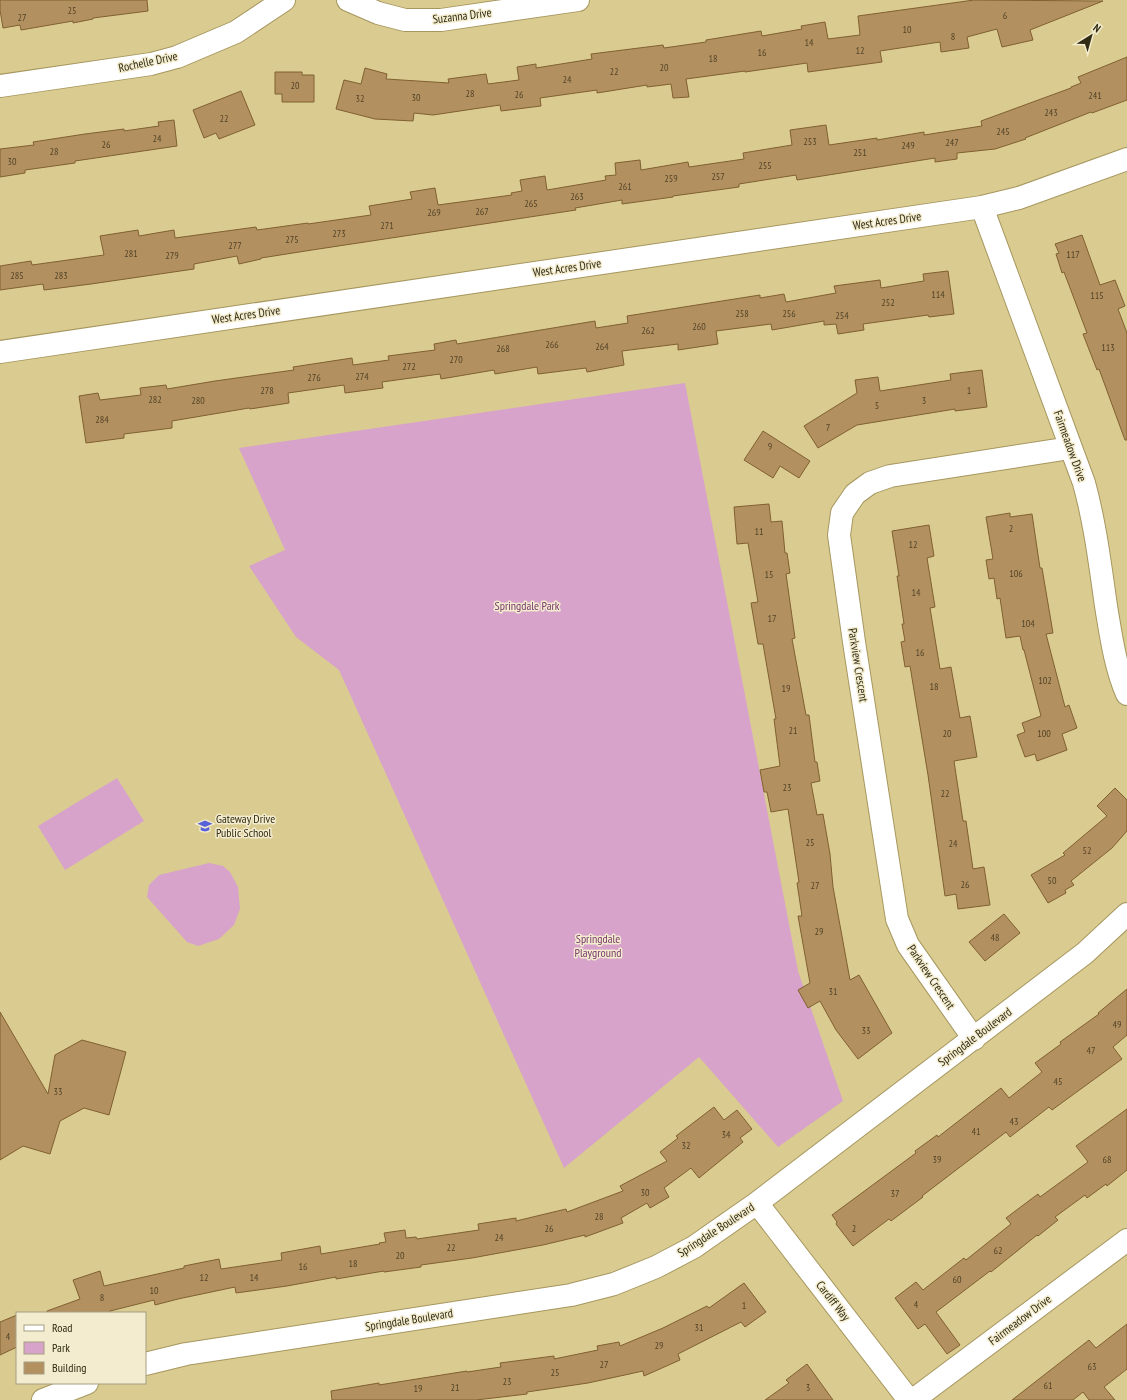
<svg xmlns="http://www.w3.org/2000/svg" width="1127" height="1400" font-family="'PT Sans Narrow',sans-serif">
<rect width="100%" height="100%" fill="#dacb91"/>
<!-- green -->
<path fill="#d7a3ca" d="M 685,383 L 798,971 L 843,1101 L 778,1147 L 699,1057 L 564,1168 L 339,670 L 296,637 L 249,566 L 285,550 L 239,448 Z
M 117,778 L 144,821 L 65,870 L 38,826 Z
M 209,863 L 223,866 L 230,872 L 238,887 L 240,909 L 234,925 L 219,939 L 198,946 L 187,942 L 147,897 L 149,885 L 159,875 Z"/>
<!-- building -->
<path fill="#b39060" stroke="#806030" d="M 0,0 L 147,0 L 148,11 L 93,18 L 93,19 L 73,23 L 73,21 L 21,30 L 20,25 L 3,28 L 0,10 Z
M 974,0 L 1103,1 L 1030,30 L 1033,40 L 1002,47 L 997,29 L 967,37 L 969,48 L 941,52 L 940,42 L 880,51 L 882,62 L 808,72 L 807,63 L 745,72 L 745,71 L 686,79 L 689,97 L 673,98 L 671,84 L 647,87 L 647,85 L 597,93 L 597,90 L 540,98 L 541,106 L 501,111 L 500,105 L 433,115 L 414,113 L 413,121 L 375,119 L 336,109 L 344,80 L 361,84 L 365,68 L 387,74 L 386,79 L 449,83 L 448,79 L 486,74 L 488,84 L 519,80 L 517,67 L 536,64 L 536,68 L 592,59 L 591,54 L 663,45 L 664,48 L 706,42 L 706,40 L 761,31 L 762,36 L 802,29 L 801,26 L 825,22 L 828,39 L 860,35 L 858,16 Z
M 1127,57 L 1127,100 L 1092,113 L 1091,112 L 1025,138 L 1026,139 L 995,149 L 957,153 L 957,159 L 935,162 L 935,158 L 797,180 L 796,175 L 739,184 L 739,187 L 673,196 L 673,197 L 622,204 L 622,200 L 575,208 L 576,210 L 312,250 L 261,258 L 261,259 L 239,264 L 237,256 L 194,264 L 194,269 L 91,284 L 44,290 L 43,284 L 0,290 L 0,266 L 31,261 L 32,265 L 104,255 L 100,236 L 138,230 L 139,236 L 174,230 L 175,238 L 256,227 L 257,230 L 308,223 L 308,224 L 371,215 L 369,206 L 412,199 L 410,192 L 435,188 L 438,205 L 512,195 L 511,193 L 522,191 L 520,180 L 545,176 L 547,190 L 606,180 L 605,176 L 616,175 L 615,163 L 640,160 L 641,170 L 688,162 L 689,167 L 744,159 L 743,153 L 792,145 L 790,130 L 826,125 L 829,145 L 877,138 L 877,140 L 924,132 L 924,135 L 982,126 L 981,121 L 1071,88 L 1071,87 L 1081,83 L 1078,77 Z
M 275,72 L 302,72 L 302,75 L 314,75 L 314,102 L 282,102 L 282,94 L 275,94 Z
M 241,91 L 255,125 L 219,139 L 216,133 L 204,138 L 193,110 Z
M 174,120 L 177,146 L 75,161 L 75,163 L 25,170 L 25,173 L 0,177 L 0,149 L 34,145 L 33,142 L 85,134 L 124,129 L 124,131 L 159,126 L 158,122 Z
M 1082,235 L 1100,285 L 1115,280 L 1125,306 L 1118,309 L 1127,333 L 1127,440 L 1125,440 L 1099,369 L 1097,370 L 1083,334 L 1087,333 L 1064,272 L 1062,273 L 1056,254 L 1059,253 L 1055,244 Z
M 948,271 L 954,314 L 929,317 L 928,315 L 863,324 L 864,330 L 838,334 L 836,324 L 824,325 L 824,321 L 772,330 L 771,324 L 716,331 L 718,344 L 678,350 L 678,344 L 622,351 L 624,365 L 587,372 L 586,368 L 538,374 L 537,367 L 495,374 L 494,370 L 441,379 L 440,374 L 382,382 L 383,388 L 345,393 L 344,385 L 288,393 L 289,403 L 250,409 L 249,408 L 172,421 L 172,428 L 124,434 L 124,438 L 86,443 L 79,396 L 98,393 L 100,400 L 141,395 L 140,388 L 166,385 L 167,389 L 215,381 L 294,370 L 293,367 L 352,358 L 353,365 L 389,360 L 388,356 L 435,350 L 434,344 L 456,340 L 457,344 L 595,321 L 596,328 L 628,323 L 627,316 L 760,295 L 760,298 L 784,294 L 786,302 L 836,293 L 834,286 L 880,280 L 881,288 L 924,281 L 923,274 Z
M 982,370 L 987,407 L 955,411 L 955,409 L 857,425 L 818,448 L 804,426 L 857,393 L 855,380 L 878,377 L 880,391 L 951,380 L 950,374 Z
M 763,431 L 810,461 L 799,478 L 780,466 L 773,478 L 744,460 Z
M 769,504 L 771,522 L 782,521 L 785,553 L 787,553 L 790,573 L 786,574 L 795,638 L 792,639 L 806,715 L 809,715 L 815,762 L 817,762 L 820,781 L 811,783 L 817,815 L 823,814 L 830,854 L 833,887 L 850,980 L 859,975 L 892,1033 L 858,1059 L 836,1030 L 820,1001 L 808,1008 L 798,990 L 810,983 L 798,916 L 802,916 L 797,883 L 799,882 L 788,809 L 771,812 L 767,792 L 764,792 L 760,770 L 780,766 L 774,719 L 776,719 L 763,644 L 758,644 L 751,603 L 758,602 L 748,543 L 737,544 L 734,507 Z
M 1010,513 L 1010,517 L 1032,514 L 1040,568 L 1042,568 L 1053,633 L 1046,634 L 1065,707 L 1069,705 L 1077,728 L 1062,734 L 1067,750 L 1037,761 L 1035,754 L 1025,757 L 1017,735 L 1025,732 L 1022,723 L 1041,716 L 1024,650 L 1023,650 L 1020,636 L 1006,638 L 1000,598 L 997,599 L 994,578 L 989,579 L 986,560 L 993,559 L 986,517 Z
M 929,525 L 934,556 L 927,558 L 935,607 L 930,608 L 940,669 L 951,667 L 960,718 L 970,716 L 977,757 L 954,761 L 963,821 L 966,821 L 973,869 L 984,867 L 990,905 L 958,909 L 956,894 L 945,896 L 928,775 L 910,666 L 905,667 L 901,642 L 905,641 L 902,624 L 904,624 L 897,576 L 899,576 L 892,531 Z
M 1115,788 L 1127,800 L 1127,831 L 1112,848 L 1071,881 L 1074,885 L 1065,890 L 1066,893 L 1048,903 L 1031,875 L 1065,855 L 1063,853 L 1107,816 L 1097,806 Z
M 1004,914 L 1020,933 L 985,961 L 969,942 Z
M 1127,989 L 1127,1035 L 1113,1047 L 1122,1059 L 1052,1110 L 1049,1107 L 1010,1137 L 1006,1132 L 922,1196 L 923,1197 L 891,1221 L 889,1219 L 853,1246 L 836,1224 L 837,1222 L 832,1215 L 916,1153 L 915,1151 L 937,1135 L 938,1137 L 1001,1088 L 1009,1098 L 1042,1072 L 1035,1063 L 1061,1044 L 1060,1042 L 1099,1014 L 1098,1013 Z
M 0,1012 L 48,1094 L 55,1055 L 82,1040 L 126,1052 L 109,1115 L 84,1108 L 60,1121 L 50,1154 L 23,1146 L 0,1160 Z
M 714,1107 L 724,1120 L 737,1110 L 752,1129 L 740,1138 L 743,1142 L 699,1178 L 691,1168 L 664,1188 L 669,1197 L 650,1208 L 647,1203 L 621,1218 L 623,1223 L 585,1237 L 585,1235 L 543,1245 L 472,1258 L 421,1265 L 421,1267 L 384,1272 L 384,1271 L 336,1279 L 336,1277 L 287,1286 L 236,1293 L 235,1287 L 178,1299 L 155,1305 L 154,1300 L 110,1311 L 111,1313 L 47,1313 L 47,1311 L 80,1299 L 73,1280 L 100,1271 L 104,1286 L 184,1268 L 184,1266 L 219,1259 L 221,1269 L 282,1260 L 281,1253 L 320,1246 L 321,1254 L 380,1244 L 379,1243 L 386,1242 L 384,1233 L 405,1230 L 406,1238 L 416,1237 L 417,1239 L 479,1230 L 478,1224 L 516,1218 L 516,1221 L 566,1209 L 567,1212 L 623,1191 L 620,1186 L 667,1161 L 660,1152 L 678,1138 L 676,1136 Z
M 1127,1109 L 1127,1170 L 1107,1186 L 1106,1184 L 1087,1198 L 1085,1195 L 1055,1217 L 1058,1220 L 1038,1236 L 1037,1235 L 991,1272 L 990,1271 L 936,1312 L 960,1345 L 947,1354 L 925,1324 L 918,1329 L 895,1298 L 916,1282 L 923,1290 L 964,1258 L 966,1260 L 1011,1224 L 1006,1218 L 1038,1194 L 1040,1197 L 1088,1162 L 1076,1146 Z
M 744,1283 L 766,1312 L 745,1327 L 741,1322 L 678,1354 L 680,1360 L 644,1376 L 643,1371 L 588,1383 L 527,1392 L 527,1394 L 476,1400 L 332,1400 L 331,1391 L 379,1383 L 379,1385 L 467,1371 L 467,1372 L 501,1367 L 500,1363 L 554,1356 L 554,1359 L 598,1350 L 597,1346 L 619,1342 L 620,1346 L 663,1328 L 707,1306 L 709,1308 Z
M 17,1315 L 17,1347 L 0,1355 L 0,1322 Z
M 1127,1324 L 1127,1369 L 1104,1387 L 1115,1400 L 1089,1400 L 1083,1392 L 1073,1400 L 1012,1400 L 1089,1340 L 1096,1348 Z
M 807,1364 L 833,1400 L 765,1400 L 789,1383 L 786,1380 Z"/>
<g fill="none" stroke-linecap="round" stroke-linejoin="round">
<!-- minor casing -->
<g stroke="#a6975f" stroke-width="24">
<path id="minor" d="M 348,0 L 378,13 L 405,20 L 441,20 L 578,0
M 0,86 L 151,64 L 177,57 L 236,32 L 284,0
M 982,207 L 1084,483 C 1095,523 1100,564 1106,606 C 1111,636 1115,666 1127,694
M 0,352 L 982,207 L 1019,198 L 1127,159
M 974,1039 L 908,945 L 897,919 L 854,642 L 839,535 L 842,513 L 855,494 L 870,483 L 890,476 L 1070,448
M 757,1203 L 909,1400
M 145,1364 L 186,1354 L 571,1295 L 614,1284 L 656,1267 L 694,1247 L 757,1203 L 1085,953 L 1127,914
M 43,1400 L 87,1383
M 913,1400 L 1127,1240"/>
</g>
<!-- minor -->
<use href="#minor" stroke="#fff" stroke-width="22"/>
</g>
<!-- icons -->
<defs>
<g id="school-bare" transform="scale(1.08)"><path d="M0-5L7-2L0 1L-7-2ZM-4 1L0 2.5L4 1V4Q0 6-4 4Z" fill="#5761d8" stroke="#f3eccf" stroke-width="2.5" paint-order="stroke"/></g>
</defs>
<g fill-rule="evenodd">
<use href="#school-bare" x="205" y="826"/>
</g>
<g text-anchor="middle" stroke-width="3" stroke-linejoin="round" paint-order="stroke">
<!-- number labels -->
<g font-size="10" fill="#524427">
<text x="72" y="14">25</text>
<text x="1005" y="19">6</text>
<text x="22" y="21">27</text>
<text x="907" y="33">10</text>
<text x="953" y="40">8</text>
<text x="809" y="46">14</text>
<text x="860" y="54">12</text>
<text x="762" y="56">16</text>
<text x="713" y="62">18</text>
<text x="664" y="71">20</text>
<text x="614" y="75">22</text>
<text x="567" y="83">24</text>
<text x="295" y="89">20</text>
<text x="470" y="97">28</text>
<text x="519" y="98">26</text>
<text x="1095" y="99">241</text>
<text x="416" y="101">30</text>
<text x="360" y="102">32</text>
<text x="1051" y="116">243</text>
<text x="224" y="122">22</text>
<text x="1003" y="135">245</text>
<text x="157" y="142">24</text>
<text x="810" y="145">253</text>
<text x="952" y="146">247</text>
<text x="106" y="148">26</text>
<text x="908" y="149">249</text>
<text x="54" y="155">28</text>
<text x="860" y="156">251</text>
<text x="12" y="165">30</text>
<text x="765" y="169">255</text>
<text x="718" y="180">257</text>
<text x="671" y="182">259</text>
<text x="625" y="190">261</text>
<text x="577" y="200">263</text>
<text x="531" y="207">265</text>
<text x="482" y="215">267</text>
<text x="434" y="216">269</text>
<text x="387" y="229">271</text>
<text x="339" y="237">273</text>
<text x="292" y="243">275</text>
<text x="235" y="249">277</text>
<text x="131" y="257">281</text>
<text x="1073" y="258">117</text>
<text x="172" y="259">279</text>
<text x="17" y="279">285</text>
<text x="61" y="279">283</text>
<text x="938" y="298">114</text>
<text x="1097" y="299">115</text>
<text x="888" y="306">252</text>
<text x="742" y="317">258</text>
<text x="789" y="317">256</text>
<text x="842" y="319">254</text>
<text x="699" y="330">260</text>
<text x="648" y="334">262</text>
<text x="552" y="348">266</text>
<text x="602" y="350">264</text>
<text x="1108" y="351">113</text>
<text x="503" y="352">268</text>
<text x="456" y="363">270</text>
<text x="409" y="370">272</text>
<text x="362" y="380">274</text>
<text x="314" y="381">276</text>
<text x="267" y="394">278</text>
<text x="969" y="394">1</text>
<text x="155" y="403">282</text>
<text x="198" y="404">280</text>
<text x="924" y="404">3</text>
<text x="877" y="409">5</text>
<text x="102" y="423">284</text>
<text x="828" y="431">7</text>
<text x="770" y="450">9</text>
<text x="1011" y="532">2</text>
<text x="759" y="535">11</text>
<text x="913" y="548">12</text>
<text x="1016" y="577">106</text>
<text x="769" y="578">15</text>
<text x="916" y="596">14</text>
<text x="772" y="622">17</text>
<text x="1028" y="627">104</text>
<text x="920" y="656">16</text>
<text x="1045" y="684">102</text>
<text x="934" y="690">18</text>
<text x="786" y="692">19</text>
<text x="793" y="734">21</text>
<text x="947" y="737">20</text>
<text x="1044" y="737">100</text>
<text x="787" y="791">23</text>
<text x="945" y="797">22</text>
<text x="810" y="846">25</text>
<text x="953" y="847">24</text>
<text x="1087" y="854">52</text>
<text x="1052" y="884">50</text>
<text x="965" y="888">26</text>
<text x="815" y="889">27</text>
<text x="819" y="935">29</text>
<text x="995" y="941">48</text>
<text x="833" y="995">31</text>
<text x="1117" y="1028">49</text>
<text x="866" y="1034">33</text>
<text x="1091" y="1054">47</text>
<text x="1058" y="1085">45</text>
<text x="58" y="1095">33</text>
<text x="1014" y="1125">43</text>
<text x="976" y="1135">41</text>
<text x="726" y="1138">34</text>
<text x="686" y="1149">32</text>
<text x="937" y="1163">39</text>
<text x="1107" y="1163">68</text>
<text x="645" y="1196">30</text>
<text x="895" y="1197">37</text>
<text x="599" y="1220">28</text>
<text x="549" y="1232">26</text>
<text x="854" y="1232">2</text>
<text x="499" y="1241">24</text>
<text x="451" y="1251">22</text>
<text x="998" y="1254">62</text>
<text x="400" y="1259">20</text>
<text x="353" y="1267">18</text>
<text x="303" y="1270">16</text>
<text x="204" y="1281">12</text>
<text x="254" y="1281">14</text>
<text x="957" y="1283">60</text>
<text x="154" y="1294">10</text>
<text x="102" y="1301">8</text>
<text x="916" y="1308">4</text>
<text x="744" y="1309">1</text>
<text x="699" y="1331">31</text>
<text x="8" y="1340">4</text>
<text x="659" y="1349">29</text>
<text x="604" y="1368">27</text>
<text x="1092" y="1370">63</text>
<text x="555" y="1376">25</text>
<text x="507" y="1385">23</text>
<text x="1048" y="1389">61</text>
<text x="455" y="1391">21</text>
<text x="808" y="1391">3</text>
<text x="418" y="1392">19</text>
</g>
<!-- street labels -->
<g font-size="12" fill="#312b14" stroke="#f3eccf">
<text transform="translate(462 16) rotate(-7)" y="4">Suzanna Drive</text>
<text transform="translate(148 62) rotate(-12)" y="4">Rochelle Drive</text>
<text transform="translate(887 221) rotate(-8)" y="4">West Acres Drive</text>
<text transform="translate(567 268) rotate(-8)" y="4">West Acres Drive</text>
<text transform="translate(246 315) rotate(-8)" y="4">West Acres Drive</text>
<text transform="translate(1070 446) rotate(70)" y="4">Fairmeadow Drive</text>
<text transform="translate(858 665) rotate(81)" y="4">Parkview Crescent</text>
<text transform="translate(931 977) rotate(56)" y="4">Parkview Crescent</text>
<text transform="translate(975 1037) rotate(-37)" y="4">Springdale Boulevard</text>
<text transform="translate(716 1230) rotate(-33)" y="4">Springdale Boulevard</text>
<text transform="translate(833 1301) rotate(52)" y="4">Cardiff Way</text>
<text transform="translate(409 1320) rotate(-9)" y="4">Springdale Boulevard</text>
<text transform="translate(1020 1320) rotate(-37)" y="4">Fairmeadow Drive</text>
</g>
<!-- park labels -->
<g font-size="12" fill="#78376b" stroke="#f3eccf">
<text x="527" y="610">Springdale Park</text>
<text x="598" y="943">Springdale<tspan x="598" dy="14">Playground</tspan></text>
</g>
<!-- poi labels -->
<g font-size="12" fill="#312b14" stroke="#f3eccf" text-anchor="start">
<text x="216" y="823">Gateway Drive<tspan x="216" dy="14">Public School</tspan></text>
</g>
</g>
<!-- legend -->
<rect x="16" y="1312" width="130" height="72" fill="#f3eccf" stroke="#a59f84"/>
<rect x="24" y="1325" width="20" height="6" fill="#ffffff" stroke="#a59f84"/>
<text x="52" y="1332" font-size="12" fill="#312b14">Road</text>
<rect x="24" y="1342" width="20" height="12" fill="#d7a3ca" stroke="#a59f84"/>
<text x="52" y="1352" font-size="12" fill="#312b14">Park</text>
<rect x="24" y="1362" width="20" height="12" fill="#b39060" stroke="#a59f84"/>
<text x="52" y="1372" font-size="12" fill="#312b14">Building</text>
<!-- north arrow -->
<g transform="translate(1091 36) rotate(37)" stroke="#f3eccf" stroke-width="3" paint-order="stroke">
<path d="M0-3L7 15L0 10L-7 15Z" fill="#312b14"/>
<text y="-6" font-size="11" font-weight="bold" text-anchor="middle" fill="#312b14">N</text>
</g>
</svg>
